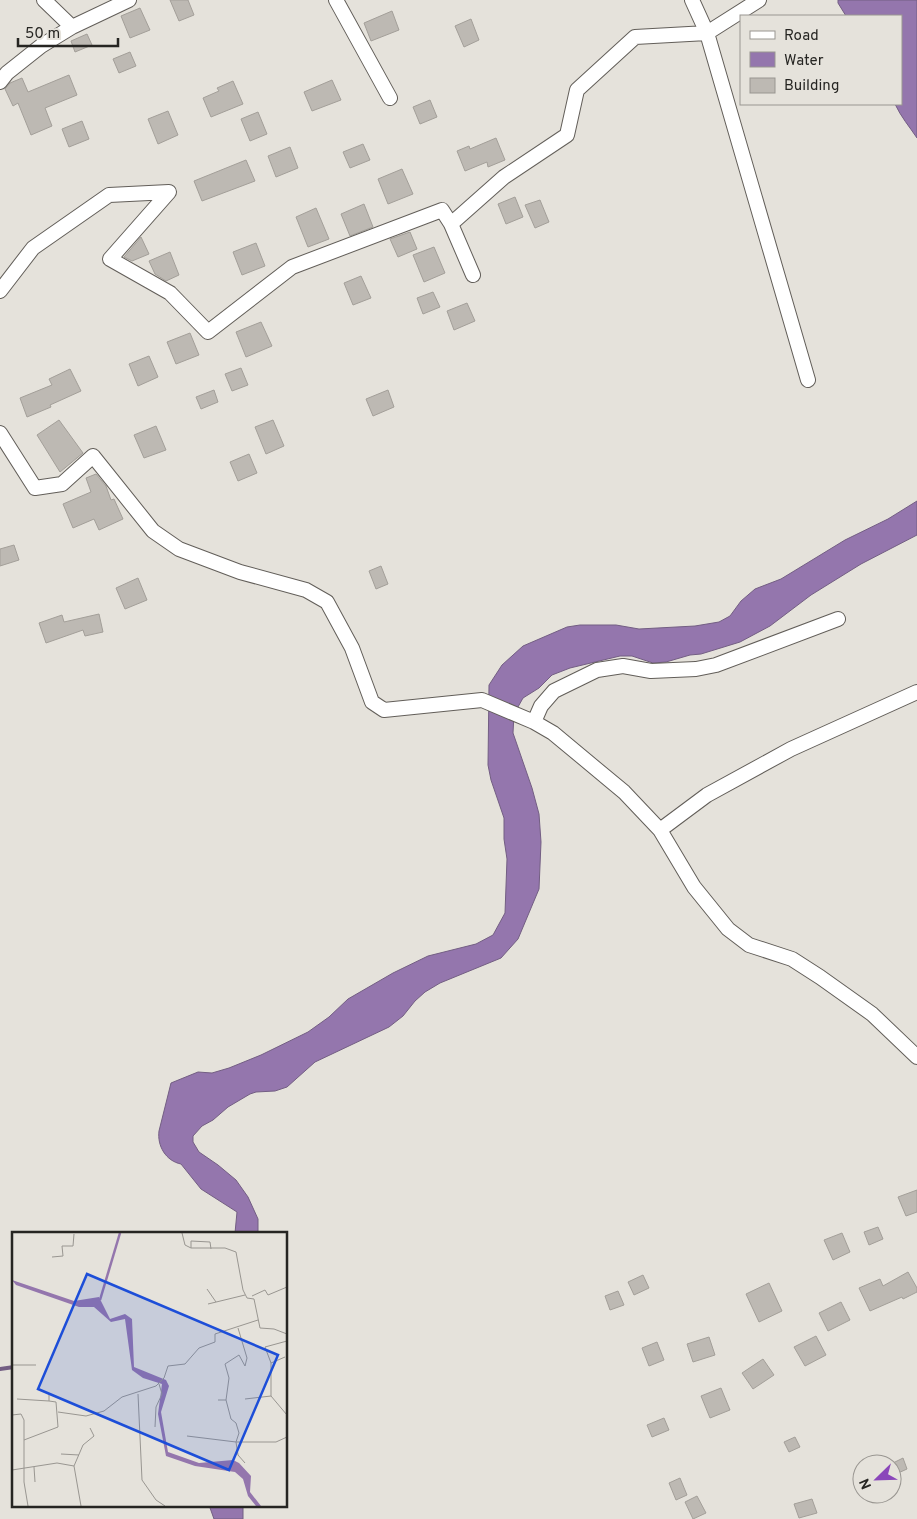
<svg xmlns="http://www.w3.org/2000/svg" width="917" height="1519" font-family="Overpass,sans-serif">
<rect width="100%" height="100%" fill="#e5e2db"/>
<!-- water -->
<path fill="#9476ad" stroke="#735e83" d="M 838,0 L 917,0 L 917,138 C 909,126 901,117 895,104 L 901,104 L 901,16 L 846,16 L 838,3 Z
M 917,501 L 917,535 L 861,564 L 811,595 L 770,626 L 740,642 L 701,654 L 690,655 L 666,662 L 653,663 L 632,656 L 620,656 L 570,668 L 552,675 L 539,688 L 523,698 L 514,714 L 513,733 L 532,788 L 539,814 L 541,842 L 539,889 L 518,939 L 501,958 L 440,983 L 425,992 L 415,1001 L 403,1016 L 389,1027 L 315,1062 L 287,1087 L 275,1091 L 256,1092 L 250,1094 L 228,1107 L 213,1120 L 202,1126 L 193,1136 L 193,1142 L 199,1152 L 218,1165 L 236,1180 L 248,1197 L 258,1219 L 258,1233 L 235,1233 L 237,1212 L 201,1189 L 181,1164 C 166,1161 157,1146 159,1131 L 171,1083 L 198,1072 L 212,1073 L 229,1068 L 261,1055 L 308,1032 L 329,1017 L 348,999 L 393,973 L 428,956 L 476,944 L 493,935 L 505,913 L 507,859 L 504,839 L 504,818 L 491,780 L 488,765 L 489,685 L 502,665 L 523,646 L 567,627 L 580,625 L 616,625 L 639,629 L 695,626 L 719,622 L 730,616 L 741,601 L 755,589 L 781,579 L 845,540 L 888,519 Z
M 209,1505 L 243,1505 L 243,1519 L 214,1519 Z"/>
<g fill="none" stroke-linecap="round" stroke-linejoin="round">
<!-- stream -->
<path stroke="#735e83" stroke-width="4" d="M 0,1369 L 14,1367"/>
</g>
<!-- building -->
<path fill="#bdb9b3" stroke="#a39f99" d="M 170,0 L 188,0 L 194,15 L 179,21 Z
M 140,8 L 150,30 L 130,38 L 121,16 Z
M 392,11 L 399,30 L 371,41 L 364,23 Z
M 471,19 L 479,40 L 464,47 L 455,26 Z
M 87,34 L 92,45 L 75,52 L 71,41 Z
M 130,52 L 136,66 L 119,73 L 113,59 Z
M 69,75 L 77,95 L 45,108 L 52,126 L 31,135 L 18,103 L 13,106 L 5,89 L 10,83 L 22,78 L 28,92 Z
M 332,80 L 341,100 L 312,111 L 304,92 Z
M 233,81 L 243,104 L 211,117 L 203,98 L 219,91 L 217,88 Z
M 430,100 L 437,117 L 420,124 L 413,107 Z
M 168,111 L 178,135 L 158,144 L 148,119 Z
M 258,112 L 267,134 L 250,141 L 241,119 Z
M 82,121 L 89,139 L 69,147 L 62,129 Z
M 496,138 L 505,160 L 488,167 L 487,162 L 465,171 L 457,151 L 469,146 L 470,149 Z
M 363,144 L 370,160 L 350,168 L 343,152 Z
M 290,147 L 298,168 L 276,177 L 268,156 Z
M 246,160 L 255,181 L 202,201 L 194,181 Z
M 402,169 L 413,194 L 388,204 L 378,179 Z
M 515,197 L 523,217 L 506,224 L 498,204 Z
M 540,200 L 549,222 L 535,228 L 525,205 Z
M 364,204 L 373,227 L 350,236 L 341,214 Z
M 316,208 L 329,239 L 308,247 L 296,217 Z
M 410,232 L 417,249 L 398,257 L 390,239 Z
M 141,237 L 149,254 L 132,261 L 124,257 Z
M 256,243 L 265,266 L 242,275 L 233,252 Z
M 434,247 L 445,273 L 424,282 L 413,255 Z
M 170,252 L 179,275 L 166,281 L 155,274 L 149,261 Z
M 361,276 L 371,298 L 353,305 L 344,283 Z
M 433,292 L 440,307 L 423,314 L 417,298 Z
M 467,303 L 475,321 L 454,330 L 447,311 Z
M 261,322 L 272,346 L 246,357 L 236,332 Z
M 190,333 L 199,355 L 176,364 L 167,342 Z
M 149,356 L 158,377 L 138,386 L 129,364 Z
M 241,368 L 248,385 L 232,391 L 225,374 Z
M 70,369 L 81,391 L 50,405 L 51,407 L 27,417 L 20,398 L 52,385 L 49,379 Z
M 214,390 L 218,402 L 201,409 L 196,397 Z
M 388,390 L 394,407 L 373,416 L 366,399 Z
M 59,420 L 83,453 L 60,472 L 37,435 Z
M 273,420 L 284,446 L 266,454 L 255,427 Z
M 156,426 L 166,450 L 144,458 L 134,435 Z
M 249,454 L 257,473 L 238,481 L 230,462 Z
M 96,474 L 106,486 L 111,500 L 114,499 L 123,519 L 99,530 L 94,519 L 73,528 L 63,504 L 91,492 L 86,478 Z
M 14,545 L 19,560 L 0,566 L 0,549 Z
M 381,566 L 388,584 L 376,589 L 369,571 Z
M 138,578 L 147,600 L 125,609 L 116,588 Z
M 99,614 L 103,632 L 85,636 L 83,630 L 46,643 L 39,623 L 62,615 L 64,622 Z
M 917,1190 L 917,1212 L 906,1216 L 898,1197 Z
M 878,1227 L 883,1239 L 869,1245 L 864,1232 Z
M 842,1233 L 850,1252 L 833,1260 L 824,1240 Z
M 908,1272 L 917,1288 L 917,1292 L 903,1299 L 902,1297 L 870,1311 L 859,1288 L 880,1279 L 883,1286 Z
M 643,1275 L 649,1288 L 634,1295 L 628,1282 Z
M 769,1283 L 782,1311 L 759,1322 L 746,1294 Z
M 618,1291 L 624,1305 L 610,1310 L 605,1296 Z
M 841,1302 L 850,1320 L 828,1331 L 819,1313 Z
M 816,1336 L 826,1355 L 805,1366 L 794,1347 Z
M 709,1337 L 715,1355 L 693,1362 L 687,1344 Z
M 657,1342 L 664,1360 L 649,1366 L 642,1348 Z
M 763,1359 L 774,1375 L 753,1389 L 742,1373 Z
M 721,1388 L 730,1410 L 710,1418 L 701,1396 Z
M 664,1418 L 669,1430 L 652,1437 L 647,1425 Z
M 795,1437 L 800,1447 L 789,1452 L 784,1442 Z
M 903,1458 L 907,1469 L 896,1474 L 891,1464 Z
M 680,1478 L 687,1495 L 676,1500 L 669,1483 Z
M 697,1496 L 706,1513 L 693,1519 L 685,1502 Z
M 812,1499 L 817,1513 L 799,1518 L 794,1504 Z"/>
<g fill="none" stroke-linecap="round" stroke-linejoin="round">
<!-- minor casing -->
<g stroke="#625e59" stroke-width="16">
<path id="minor" d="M 44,0 L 72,27
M 336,0 L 390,98
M 692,0 L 707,33 L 808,380
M 0,82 L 7,73 L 41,46 L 72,27 L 129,0
M 473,275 L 451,224 L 504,177 L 567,135 L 577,90 L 635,37 L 707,33 L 759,0
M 0,291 L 33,248 L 109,195 L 169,192 L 110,259 L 170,293 L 208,332 L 292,267 L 442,210 L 451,224
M 0,433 L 35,488 L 62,484 L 93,456 L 153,531 L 179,549 L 240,572 L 306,590 L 327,602 L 352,648 L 372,702 L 384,710 L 482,700 L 534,722 L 553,733 L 624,792 L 660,830 L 694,887 L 728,929 L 749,945 L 792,959 L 820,977 L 872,1014 L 917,1057
M 534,722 L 541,706 L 554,691 L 597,670 L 623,666 L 651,671 L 696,669 L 716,665 L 838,619
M 660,830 L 707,795 L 791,749 L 917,692"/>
</g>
<!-- minor -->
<use href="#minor" stroke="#fff" stroke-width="14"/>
</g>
<!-- overview -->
<g transform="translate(12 1232)">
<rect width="275" height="275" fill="#e5e2db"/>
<path d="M 0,48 L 62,69 L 87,65 L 98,87 L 113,82 L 120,87 L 122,135 L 154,148 L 157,154 L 149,180 L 156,220 L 187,231 L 221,228 L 227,231 L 239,244 L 238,260 L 249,274 L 244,274 L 236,264 L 231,247 L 223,240 L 183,234 L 154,224 L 146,182 L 150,152 L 131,146 L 120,138 L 113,87 L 99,90 L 82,75 L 67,75 L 4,53 Z" fill="#9476ad"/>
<path fill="none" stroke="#9476ad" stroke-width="2.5" d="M 88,68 L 108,1"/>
<path fill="none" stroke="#999691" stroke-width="1" d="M 170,1 L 173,13 L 179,16 L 213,16 L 224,20 L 231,58 L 235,66 L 242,67 L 248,96 L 262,97 L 275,102M 179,16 L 179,9 L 198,10 L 199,17M 40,25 L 51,24 L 50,14 L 61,14 L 62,2M 195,57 L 204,70M 240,64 L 253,58 L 256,63 L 275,55M 196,72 L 233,63M 275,109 L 253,115 L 259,131 L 259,164 L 275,183M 259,131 L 273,125M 0,133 L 24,133M 126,162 L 130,248 L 144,268 L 153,274M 5,167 L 37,169M 233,167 L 259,164M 206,168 L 214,168 L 219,187 L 224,191 L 227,201 L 224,210 L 226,223 L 233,231M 214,168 L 217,146 L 213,132 L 227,123 L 233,134 L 235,126 L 226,96M 46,180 L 74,184 L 92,179 L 110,165 L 144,154 L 152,146 L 156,134 L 173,132 L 187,116 L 203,110 L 203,102 L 246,88M 0,183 L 9,182 L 12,188 L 12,250 L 16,274M 143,195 L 144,175 L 150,162 L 147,152M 175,204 L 224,210 L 264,210 L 275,205M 12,208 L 46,195 L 44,170 L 37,169 L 37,163M 49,222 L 67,223M 62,234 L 69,274M 22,235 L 23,250M 0,238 L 45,231 L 62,234 L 71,213 L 82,204 L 78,196"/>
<path fill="#1d4ed8" fill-opacity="0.15" stroke="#1d4ed8" stroke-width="2.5" d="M 75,42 L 266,123 L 217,238 L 26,157 Z"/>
<rect width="275" height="275" fill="none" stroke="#262522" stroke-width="2.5"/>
</g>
<!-- legend -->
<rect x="740" y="15" width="162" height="90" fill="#e5e2db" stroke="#999691"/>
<rect x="750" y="31" width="25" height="8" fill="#ffffff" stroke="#999691"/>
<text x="784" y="40" font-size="15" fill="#262522">Road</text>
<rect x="750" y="52" width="25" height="15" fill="#9476ad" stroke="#999691"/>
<text x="784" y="65" font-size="15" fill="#262522">Water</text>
<rect x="750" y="78" width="25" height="15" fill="#bdb9b3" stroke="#999691"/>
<text x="784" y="90" font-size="15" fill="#262522">Building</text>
<!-- north arrow -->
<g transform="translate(877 1479) rotate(247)"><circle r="24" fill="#e5e2db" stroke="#999691"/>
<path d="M0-4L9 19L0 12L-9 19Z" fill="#8a46ba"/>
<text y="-8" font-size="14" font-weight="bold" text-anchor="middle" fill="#262522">N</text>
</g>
<!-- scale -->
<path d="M18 38v8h100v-8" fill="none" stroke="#262522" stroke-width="2.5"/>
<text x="25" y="38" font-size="15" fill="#262522" stroke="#e5e2db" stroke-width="4" paint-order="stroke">50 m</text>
</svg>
